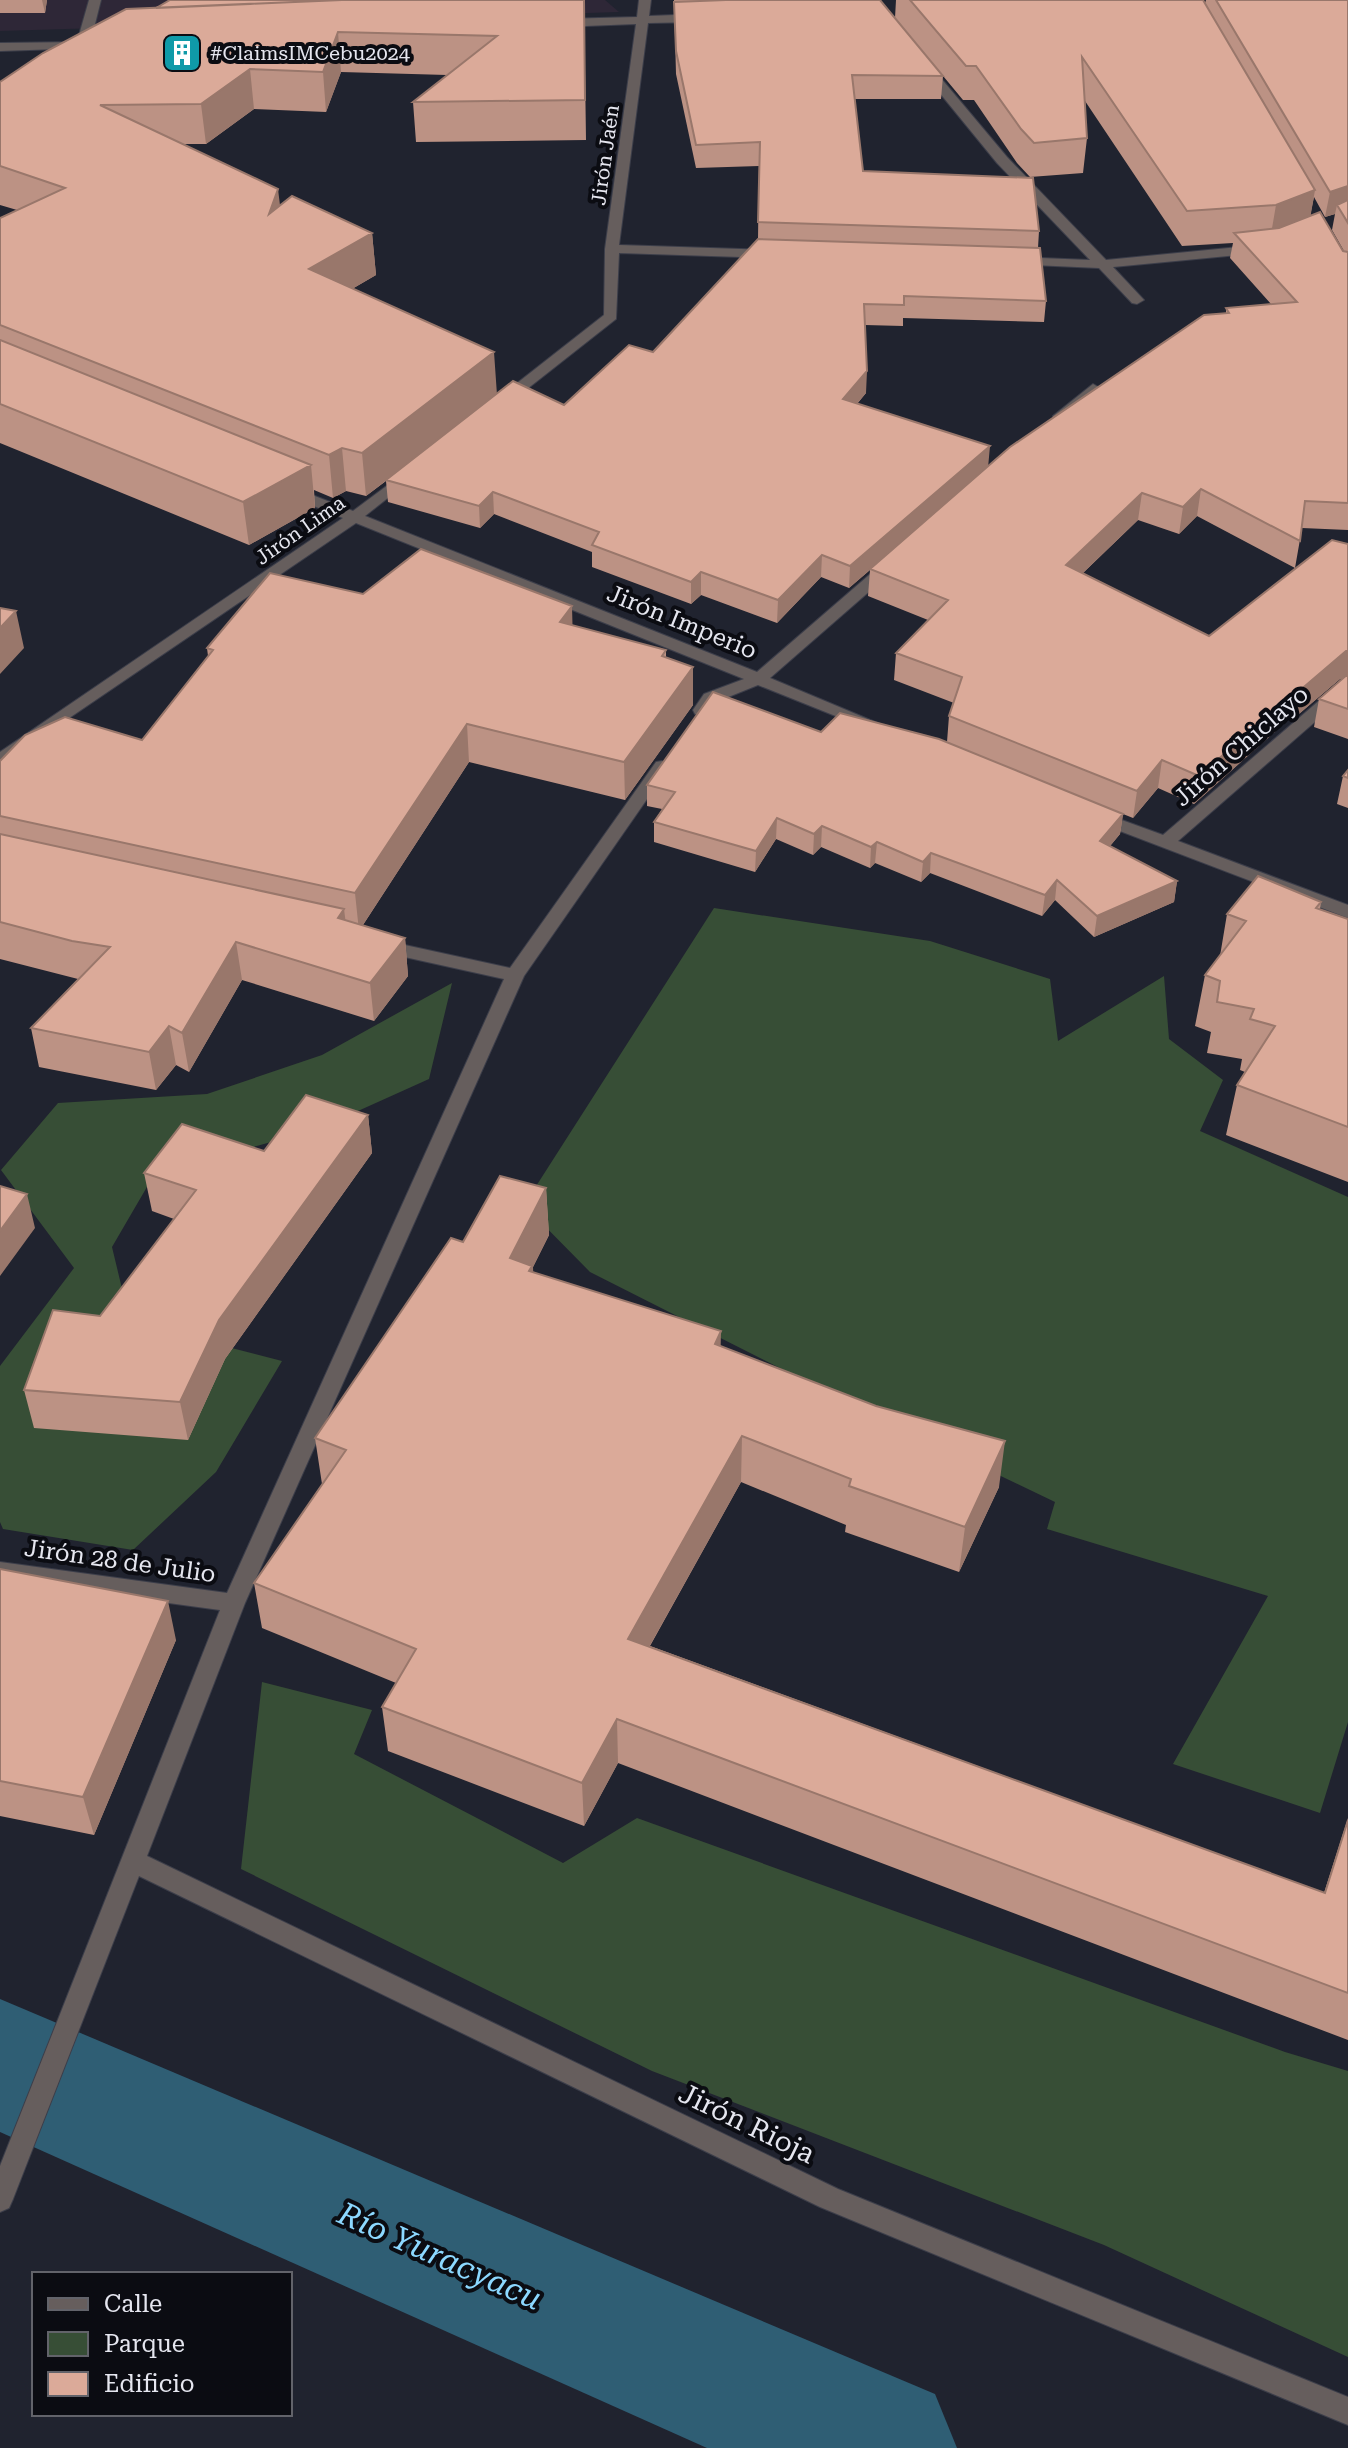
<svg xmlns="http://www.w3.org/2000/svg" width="1348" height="2448" font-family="'Roboto Serif',serif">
<rect width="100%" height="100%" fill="#20232f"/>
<!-- commercial -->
<path fill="#2e2737" d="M 0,0 L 605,0 L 619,12 L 0,31 Z"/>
<!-- green -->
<path fill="#374e36" d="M 714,908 L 930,941 L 1050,979 L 1058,1041 L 1164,976 L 1169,1039 L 1223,1080 L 1200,1131 L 1348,1197 L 1348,1722 L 1320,1813 L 1173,1764 L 1268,1596 L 1047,1529 L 1055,1502 L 869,1413 L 590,1272 L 524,1205 Z
M 452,983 L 429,1079 L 318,1129 L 239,1151 L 158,1168 L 112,1247 L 130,1322 L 282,1361 L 216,1472 L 133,1550 L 3,1529 L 0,1522 L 0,1366 L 74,1268 L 1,1170 L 58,1103 L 207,1094 L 322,1055 Z
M 262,1682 L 372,1710 L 354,1754 L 563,1863 L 637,1818 L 1285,2052 L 1348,2071 L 1348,2357 L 1104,2245 L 652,2071 L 241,1869 Z"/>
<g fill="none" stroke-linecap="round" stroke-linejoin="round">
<!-- river -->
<path fill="#2f5e74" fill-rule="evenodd" d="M 0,1999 L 935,2394 L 957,2448 L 707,2448 L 0,2132 Z"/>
<!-- minor casing -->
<g stroke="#3c3e4a" stroke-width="2">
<path id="minor" d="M 89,0 L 101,0 L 89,48 L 0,51 L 0,43 L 77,42 Z
M 639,0 L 651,0 L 649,16 L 700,14 L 706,18 L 700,22 L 648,23 L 619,245 L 772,250 L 779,254 L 772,258 L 619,253 L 616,319 L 508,404 L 498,404 L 498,398 L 604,315 L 605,249 L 636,24 L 560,27 L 554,23 L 560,19 L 637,17 Z
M 921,64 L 929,64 L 1007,157 L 1106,260 L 1259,245 L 1266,249 L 1259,253 L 1113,267 L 1144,300 L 1137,304 L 1132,303 L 1099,268 L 1011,264 L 1011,258 L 1016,257 L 1090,260 L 997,163 L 921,70 Z
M 1093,384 L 1100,388 L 1098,391 L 1063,422 L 1053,422 L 1053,416 Z
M 408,470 L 416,475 L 413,478 L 365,516 L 757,672 L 883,563 L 895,563 L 895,569 L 770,678 L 887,727 L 879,732 L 873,731 L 758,685 L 716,702 L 707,714 L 695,714 L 693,710 L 704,694 L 744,679 L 356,523 L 0,765 L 0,752 L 343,518 L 287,495 L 287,489 L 297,489 L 353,511 Z
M 1348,679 L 1348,693 L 1178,841 L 1348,905 L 1348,918 L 1091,820 L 1088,816 L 1097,811 L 1163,835 L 1342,681 Z
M 662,761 L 670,766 L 524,976 L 245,1603 L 147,1856 L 838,2189 L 1348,2397 L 1348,2425 L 820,2207 L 139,1876 L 13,2199 L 9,2208 L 0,2212 L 0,2166 L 220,1610 L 0,1580 L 0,1562 L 227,1593 L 504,979 L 382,952 L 373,946 L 382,940 L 510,968 L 656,762 Z"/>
</g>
<!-- minor -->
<use href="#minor" fill="#665e5d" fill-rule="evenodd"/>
</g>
<!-- wall -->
<path fill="#bc9284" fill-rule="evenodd" d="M 0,0 L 47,0 L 45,13 L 0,13 Z
M 584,0 L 586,140 L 416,142 L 413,102 L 447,75 L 341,72 L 326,112 L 254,109 L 206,144 L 184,144 L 280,205 L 372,233 L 376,275 L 352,289 L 497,394 L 564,405 L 653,352 L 758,239 L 759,166 L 696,168 L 676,74 L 674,0 L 880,0 L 943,76 L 941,99 L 855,99 L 863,171 L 1039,231 L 1038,248 L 1046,301 L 1044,322 L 903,318 L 903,326 L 865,325 L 866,393 L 857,404 L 988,466 L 1226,313 L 1226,308 L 1271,304 L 1230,258 L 1233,243 L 1182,246 L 1085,101 L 1087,138 L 1083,173 L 1030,177 L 1017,163 L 974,100 L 963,100 L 895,18 L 896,0 L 1203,0 L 1205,3 L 1206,0 L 1348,0 L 1348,530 L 1302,528 L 1295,568 L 1197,516 L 1179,534 L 1138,520 L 1083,573 L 1209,636 L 1348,544 L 1348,739 L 1314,727 L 1319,699 L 1344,678 L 1340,679 L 1293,719 L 1290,718 L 1194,804 L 1158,788 L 1133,818 L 1123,814 L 1120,834 L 1110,846 L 1177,881 L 1174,902 L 1094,937 L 1055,900 L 1042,916 L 930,873 L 921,882 L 875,863 L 870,868 L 821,847 L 813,855 L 776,839 L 755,872 L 654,842 L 654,822 L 662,809 L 647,806 L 647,785 L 821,732 L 947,742 L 949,716 L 954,703 L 894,680 L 896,653 L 928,620 L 868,596 L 870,570 L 849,588 L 821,577 L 777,623 L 701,595 L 691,604 L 592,567 L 592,552 L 494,514 L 480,528 L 388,502 L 386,481 L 366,496 L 346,491 L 333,498 L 314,490 L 315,508 L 249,545 L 0,443 L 0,218 L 17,210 L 0,205 L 0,82 L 43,53 ZM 1314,197 L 1325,217 L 1335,214 L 1332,230 L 1344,251 L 1310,216 Z
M 363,594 L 572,606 L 572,626 L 666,650 L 666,657 L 693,705 L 625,800 L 469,762 L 363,925 L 405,938 L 408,976 L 374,1021 L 242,980 L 189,1072 L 176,1065 L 156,1090 L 39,1067 L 31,1028 L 78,979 L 0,959 L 0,761 L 142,740 L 208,656 L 207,648 Z
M 1348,770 L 1348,808 L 1337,804 L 1343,776 Z
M 1321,902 L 1320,909 L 1348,919 L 1348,1182 L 1226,1135 L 1237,1085 L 1245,1072 L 1240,1070 L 1242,1059 L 1207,1053 L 1211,1032 L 1195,1026 L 1205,975 L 1220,956 L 1227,914 Z
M 368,1115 L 372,1153 L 225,1359 L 188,1440 L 34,1428 L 24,1390 L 100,1316 L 174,1219 L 152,1211 L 144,1173 L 264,1151 Z
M 546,1188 L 549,1235 L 533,1267 L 533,1272 L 721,1346 L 999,1487 L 959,1572 L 845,1532 L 846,1525 L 741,1482 L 650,1646 L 1324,1893 L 1348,1818 L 1348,2040 L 618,1763 L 584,1826 L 388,1751 L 382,1707 L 396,1683 L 262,1628 L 254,1583 L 322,1484 L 315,1438 L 463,1242 Z
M 0,1569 L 176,1640 L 94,1835 L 0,1816 Z"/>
<!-- shaded-wall -->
<path fill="#99776b" d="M 42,0 L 47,0 L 45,13 Z
M 338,32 L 341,72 L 326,112 L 323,72 Z
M 250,69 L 254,109 L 206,144 L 201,104 Z
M 1348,186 L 1348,210 L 1337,205 L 1335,214 L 1325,217 L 1330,192 Z
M 278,189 L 283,230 L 269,214 Z
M 1315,190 L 1309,225 L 1270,240 L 1276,205 Z
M 372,233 L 376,275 L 314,311 L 309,269 Z
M 494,352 L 497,395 L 366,496 L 362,453 Z
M 867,371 L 866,393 L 842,421 L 843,399 Z
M 990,446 L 988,468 L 849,588 L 850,566 Z
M 342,448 L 346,491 L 333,498 L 329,455 Z
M 311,465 L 315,508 L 249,545 L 243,502 Z
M 1201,489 L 1197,516 L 1179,534 L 1183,507 Z
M 493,492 L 494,514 L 480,528 L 479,506 Z
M 1142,493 L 1138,520 L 1063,592 L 1066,565 Z
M 822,555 L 821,577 L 777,623 L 778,600 Z
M 701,572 L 701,595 L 691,604 L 691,582 Z
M 572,606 L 573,644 L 560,622 Z
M 16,611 L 24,648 L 0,674 L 0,628 Z
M 1346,651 L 1348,651 L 1348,677 L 1340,679 L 1293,719 L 1298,692 Z
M 693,667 L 693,705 L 625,800 L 624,762 Z
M 1296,691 L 1290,718 L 1194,804 L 1199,776 Z
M 467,724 L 469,762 L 359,931 L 355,893 Z
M 1162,760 L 1158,788 L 1133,818 L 1137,791 Z
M 1123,814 L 1120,834 L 1097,862 L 1100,841 Z
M 777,818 L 776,839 L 755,872 L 756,851 Z
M 822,826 L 821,847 L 813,855 L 814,834 Z
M 877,842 L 875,863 L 870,868 L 871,847 Z
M 931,853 L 930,873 L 921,882 L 923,862 Z
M 1057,880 L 1055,900 L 1042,916 L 1045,895 Z
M 1177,881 L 1174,902 L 1094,937 L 1097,916 Z
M 344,909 L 349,948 L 338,918 Z
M 405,938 L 408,976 L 374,1021 L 370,983 Z
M 236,942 L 242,980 L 189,1072 L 182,1033 Z
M 169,1026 L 176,1065 L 156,1090 L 149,1052 Z
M 368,1115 L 372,1153 L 225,1359 L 188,1440 L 180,1402 L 219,1320 Z
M 546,1188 L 549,1235 L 533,1267 L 535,1313 L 510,1258 Z
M 27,1194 L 35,1228 L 0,1276 L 0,1231 Z
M 721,1331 L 720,1378 L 715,1344 Z
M 742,1436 L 741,1482 L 629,1683 L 628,1639 Z
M 1005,1441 L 999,1487 L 959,1572 L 965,1527 Z
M 168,1601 L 176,1640 L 94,1835 L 83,1797 Z
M 617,1719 L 618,1763 L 584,1826 L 582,1783 Z"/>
<!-- building -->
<path fill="#dbaa99" stroke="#99776b" stroke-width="2" d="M 170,0 L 342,0 L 156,8 Z
M 341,0 L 584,0 L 585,100 L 413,102 L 497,36 L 338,32 L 323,72 L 250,69 L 201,104 L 100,105 L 278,189 L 269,214 L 292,196 L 372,233 L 309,269 L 494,352 L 362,453 L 342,448 L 329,455 L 0,325 L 0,218 L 65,188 L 0,166 L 0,82 L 43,53 L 126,9 Z
M 726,0 L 880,0 L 943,76 L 852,75 L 863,171 L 1033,178 L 1039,231 L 758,222 L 760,142 L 696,145 L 676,51 L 674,2 Z
M 910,0 L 1203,0 L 1315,190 L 1276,205 L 1187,211 L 1082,57 L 1087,138 L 1034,143 L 1021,129 L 976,66 L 966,66 Z
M 1216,0 L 1348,0 L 1348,186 L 1330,192 Z
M 1348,200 L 1348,223 L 1337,205 Z
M 1320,212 L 1343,251 L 1348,252 L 1348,503 L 1305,501 L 1300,541 L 1201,489 L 1183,507 L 1142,493 L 1066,565 L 1209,636 L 1332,540 L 1348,544 L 1348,651 L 1346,651 L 1298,692 L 1296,691 L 1199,776 L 1162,760 L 1137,791 L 949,716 L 962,677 L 896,653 L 948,600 L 870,569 L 1010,447 L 1204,315 L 1229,313 L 1226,308 L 1297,302 L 1234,233 L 1279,228 Z
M 758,239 L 1040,248 L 1046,301 L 904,296 L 904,305 L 864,304 L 867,371 L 843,399 L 990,446 L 850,566 L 822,555 L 778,600 L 701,572 L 691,582 L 592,545 L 599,532 L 493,492 L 479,506 L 386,480 L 513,381 L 564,405 L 629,345 L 653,352 Z
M 0,340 L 311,465 L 243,502 L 0,404 Z
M 421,549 L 572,606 L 560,622 L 666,650 L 662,656 L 693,667 L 624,762 L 467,724 L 355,893 L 0,816 L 0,761 L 25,735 L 65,717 L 142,740 L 213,650 L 207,648 L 270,573 L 363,594 Z
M 0,608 L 16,611 L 0,628 Z
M 1348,674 L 1348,709 L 1319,699 Z
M 713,692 L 821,732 L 840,713 L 939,739 L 1123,814 L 1100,841 L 1177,881 L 1097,916 L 1057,880 L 1045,895 L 931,853 L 923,862 L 877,842 L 871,847 L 822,826 L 814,834 L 777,818 L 756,851 L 654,822 L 675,792 L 647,785 Z
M 1348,770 L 1348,778 L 1343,776 Z
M 0,834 L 344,909 L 338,918 L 405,938 L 370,983 L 236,942 L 182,1033 L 169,1026 L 149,1052 L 31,1028 L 110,947 L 72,941 L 0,922 Z
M 1258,876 L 1321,902 L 1316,908 L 1348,919 L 1348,1127 L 1237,1085 L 1275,1026 L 1250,1019 L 1254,1009 L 1217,1002 L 1220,981 L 1205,975 L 1246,921 L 1227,914 Z
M 306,1095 L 368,1115 L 219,1320 L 180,1402 L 24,1390 L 53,1310 L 100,1316 L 196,1190 L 144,1173 L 182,1124 L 264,1151 Z
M 500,1176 L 546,1188 L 510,1258 L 532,1266 L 529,1271 L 721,1331 L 715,1344 L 876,1406 L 1005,1441 L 965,1527 L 849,1486 L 851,1479 L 742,1436 L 628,1639 L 1325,1893 L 1348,1820 L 1348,1993 L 617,1719 L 582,1783 L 382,1707 L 416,1649 L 254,1583 L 346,1450 L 315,1438 L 451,1238 L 463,1242 Z
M 0,1186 L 27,1194 L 0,1231 Z
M 0,1569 L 168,1601 L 83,1797 L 0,1781 Z"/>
<!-- icons -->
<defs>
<g id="building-square" transform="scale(2)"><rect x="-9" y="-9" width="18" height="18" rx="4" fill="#0f9aa8" stroke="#0b0c12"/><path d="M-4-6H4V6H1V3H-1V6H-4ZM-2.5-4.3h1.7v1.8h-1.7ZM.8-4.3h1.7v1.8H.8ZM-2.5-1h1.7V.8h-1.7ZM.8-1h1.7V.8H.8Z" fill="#fff"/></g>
</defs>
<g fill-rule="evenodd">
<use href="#building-square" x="182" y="53"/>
</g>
<g text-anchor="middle" stroke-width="8" stroke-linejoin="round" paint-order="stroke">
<!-- far-poi labels -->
<g font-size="20" fill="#e5e6ef" stroke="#0b0c12" text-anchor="start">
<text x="210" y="60">#ClaimsIMCebu2024</text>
</g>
<!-- far-street labels -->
<g font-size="20" fill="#e5e6ef" stroke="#0b0c12">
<text transform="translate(605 155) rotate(-82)" y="7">Jirón Jaén</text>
<text transform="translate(300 530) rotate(-35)" y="7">Jirón Lima</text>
</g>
<!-- street labels -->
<g font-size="24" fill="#e5e6ef" stroke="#0b0c12">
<text transform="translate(682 622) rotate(22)" y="8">Jirón Imperio</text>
<text transform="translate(1241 746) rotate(-41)" y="8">Jirón Chiclayo</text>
<text transform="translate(120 1561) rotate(8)" y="8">Jirón 28 de Julio</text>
</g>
<!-- near-street labels -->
<g font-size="28" fill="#e5e6ef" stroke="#0b0c12">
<text transform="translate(747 2123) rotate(26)" y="10">Jirón Rioja</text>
</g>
<!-- near-water labels -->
<g font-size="32" font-style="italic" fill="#8cd8ff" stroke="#0b0c12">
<text transform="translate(440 2256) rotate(24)" y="11">Río Yuracyacu</text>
</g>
</g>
<!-- legend -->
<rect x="32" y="2272" width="260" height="144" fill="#0b0c12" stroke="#62636a" stroke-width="2"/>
<rect x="48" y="2298" width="40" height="12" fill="#665e5d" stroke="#62636a" stroke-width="2"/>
<text x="104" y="2312" font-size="24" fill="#e5e6ef">Calle</text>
<rect x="48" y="2332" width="40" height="24" fill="#374e36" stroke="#62636a" stroke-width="2"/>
<text x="104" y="2352" font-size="24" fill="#e5e6ef">Parque</text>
<rect x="48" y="2372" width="40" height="24" fill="#dbaa99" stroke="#62636a" stroke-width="2"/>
<text x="104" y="2392" font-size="24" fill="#e5e6ef">Edificio</text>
</svg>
